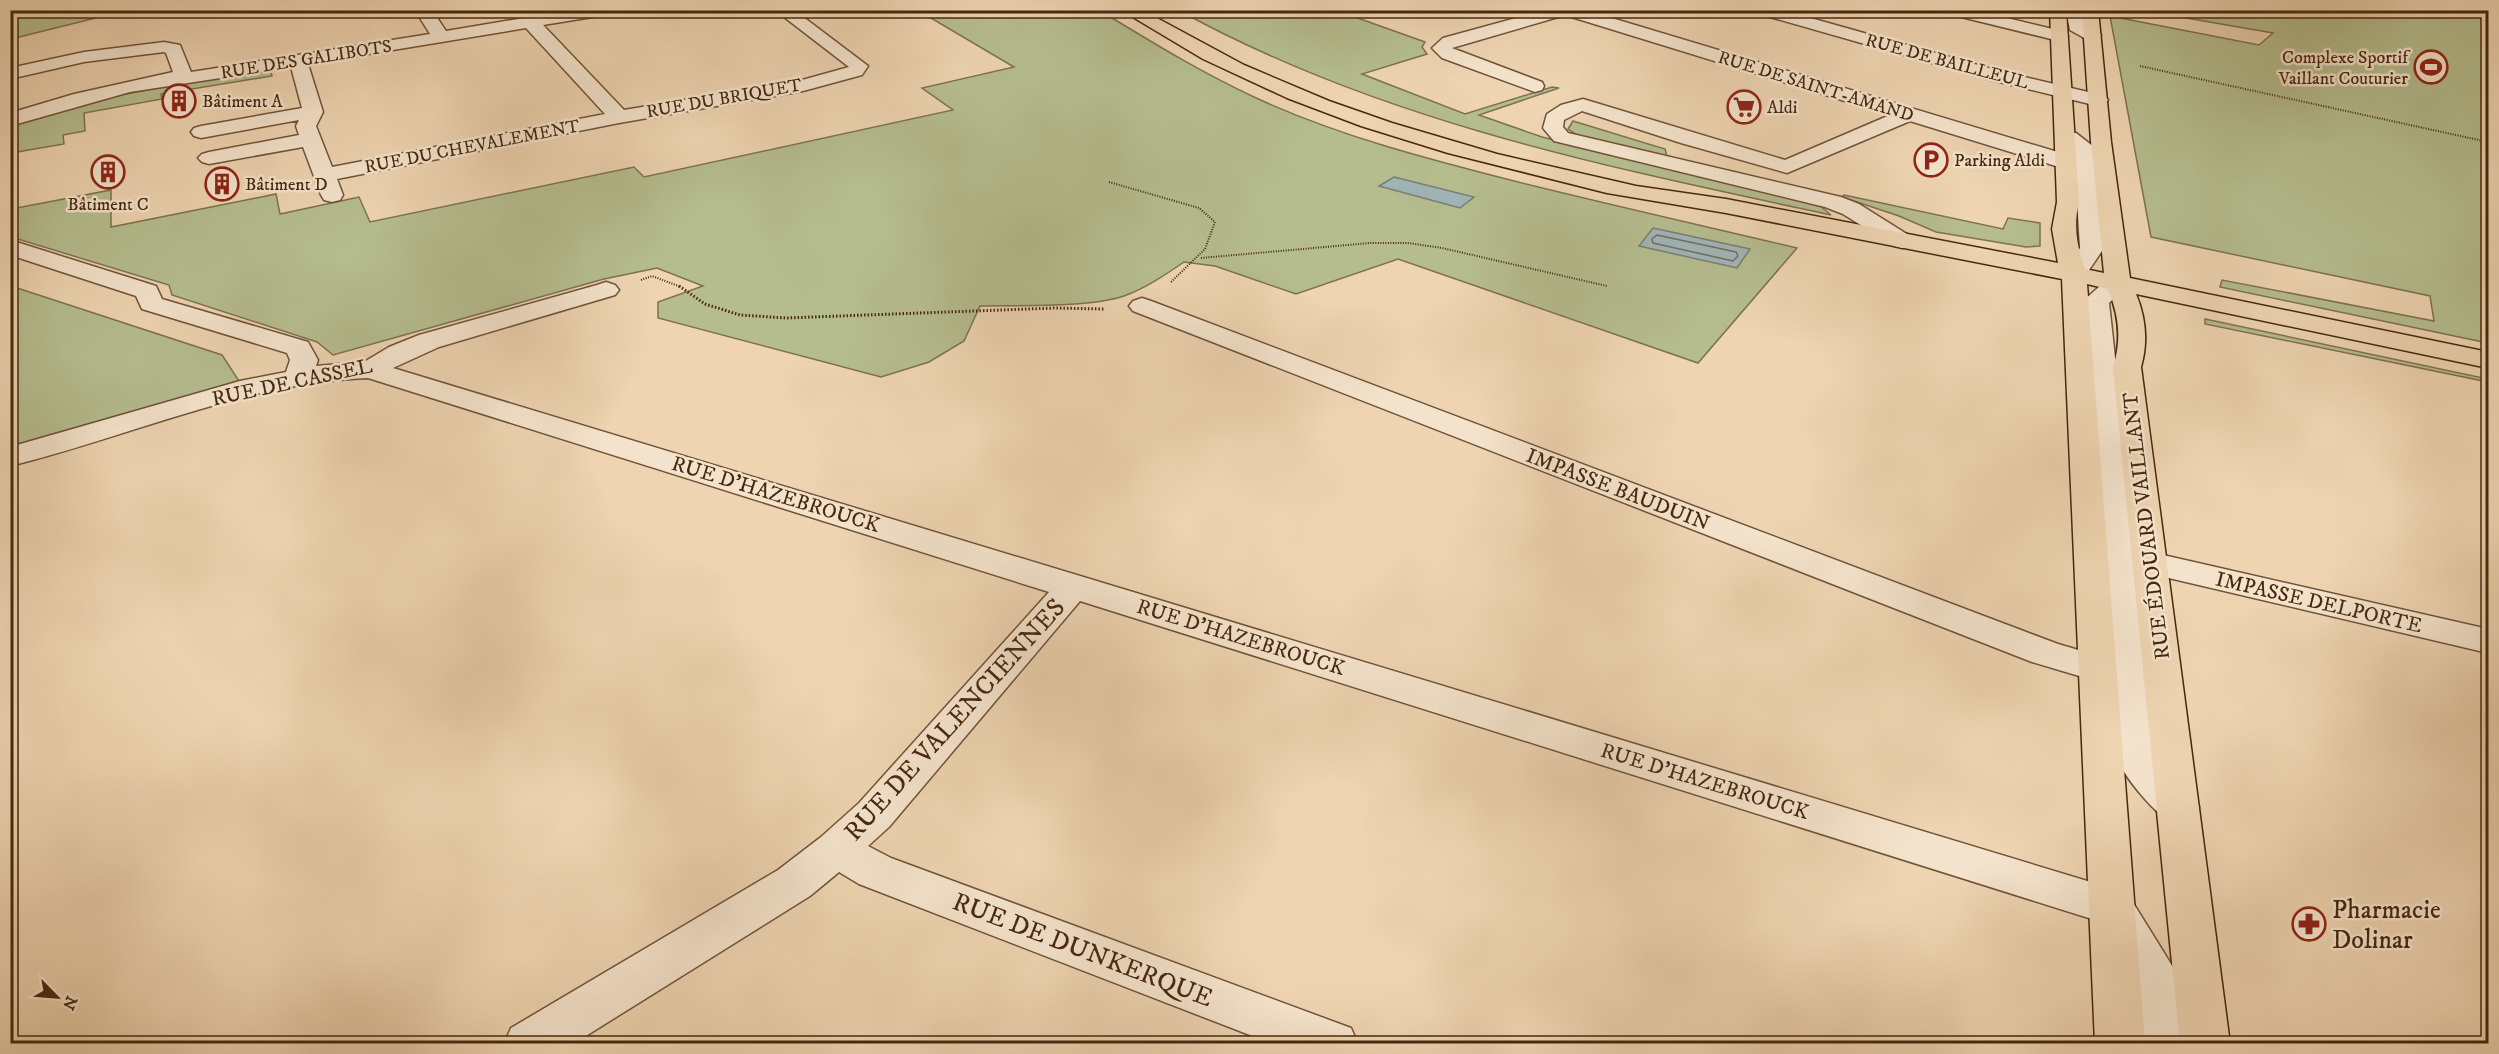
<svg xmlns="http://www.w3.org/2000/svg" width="2499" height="1054" font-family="'IM FELL DW Pica',serif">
<rect width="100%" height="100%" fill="#eed4b1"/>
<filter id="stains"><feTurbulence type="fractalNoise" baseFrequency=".00333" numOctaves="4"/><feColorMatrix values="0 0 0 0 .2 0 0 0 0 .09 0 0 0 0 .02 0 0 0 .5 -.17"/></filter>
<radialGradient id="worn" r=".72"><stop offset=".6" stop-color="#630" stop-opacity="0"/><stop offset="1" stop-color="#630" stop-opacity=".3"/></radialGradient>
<!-- green -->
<path fill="#b5bd8f" stroke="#7e724f" stroke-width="1.5" d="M 1099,10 C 1150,41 1200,72 1254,97 C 1338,136 1428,159 1518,182 C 1611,205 1704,226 1797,248 L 1698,363 L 1398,259 L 1296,294 L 1215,266 L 1184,262 C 1165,275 1146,288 1124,296 C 1088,308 1020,305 980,306 L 964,341 L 929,362 L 881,377 L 658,318 L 658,302 L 703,286 L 657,268 L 604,279 L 333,355 L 317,342 L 172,295 L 169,285 L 11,237 L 11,209 L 111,190 L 111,227 L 276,194 L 280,214 L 359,197 L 370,222 L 634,167 L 644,177 L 953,110 L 922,88 L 1014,67 L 919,11 Z
M 18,11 L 18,10 L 124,11 L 11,39 L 11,12 Z
M 1180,11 L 1338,11 L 1425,42 L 1422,47 L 1427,54 L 1362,74 L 1465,114 L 1552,87 L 1559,88 L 1479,115 L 1542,137 L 1819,205 L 1831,215 C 1608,167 1382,122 1180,11 Z
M 2146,11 L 2488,11 L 2488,343 L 2220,287 L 2222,280 L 2434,321 L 2430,296 L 2151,237 L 2110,16 L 2259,45 L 2273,33 Z
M 257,72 L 271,72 L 272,76 L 161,94 L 162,99 L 84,113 L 85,131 L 63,135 L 64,144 L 11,153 L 11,127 C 90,96 173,85 257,72 Z
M 1573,121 L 1665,149 L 1668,160 L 1583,139 L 1568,129 Z
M 1844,195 L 2003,229 L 2008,218 L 2040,223 L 2040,246 L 2026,247 L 1936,232 L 1899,216 L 1842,197 Z
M 11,286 L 222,355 L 239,381 L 11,446 Z
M 2205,319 L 2488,379 L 2488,382 L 2205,324 Z"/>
<!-- water -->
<path fill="#9fb5b7" stroke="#7b7d74" stroke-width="1.5" d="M 1394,177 L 1474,197 L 1460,208 L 1379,186 Z
M 1653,228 L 1750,249 L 1737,268 L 1639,246 Z"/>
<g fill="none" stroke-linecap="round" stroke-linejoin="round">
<!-- shore -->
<path stroke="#726e63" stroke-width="1.5" d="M 1657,235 L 1736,252 L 1738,256 L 1733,261 L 1653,243 L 1652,239 Z"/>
<!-- minor casing -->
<g stroke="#705338" stroke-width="3">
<path id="minor" d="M 415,10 L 432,10 L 446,31 L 572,10 L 613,10 L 605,15 L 543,25 L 624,110 L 802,80 L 849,67 L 775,10 L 794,10 L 868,66 L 862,75 L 803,91 L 619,123 L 337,179 L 343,195 L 340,200 L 332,202 L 324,200 L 321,195 L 303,147 L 209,164 L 202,162 L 198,158 L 202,154 L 209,152 L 299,135 L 296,126 L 299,120 L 201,138 L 194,136 L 191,132 L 194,128 L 201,126 L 302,108 L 291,67 L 130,92 L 10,126 L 10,113 L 74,94 L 173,72 L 166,53 L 164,52 L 84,62 L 10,79 L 10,68 L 84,52 L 164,42 L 180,45 L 191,72 L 204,70 L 430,34 ZM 526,28 L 605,114 L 332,167 L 316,126 L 323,112 L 308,64 Z
M 1545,10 L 1585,10 L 2074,157 L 2074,149 L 2059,137 L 2062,133 L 2076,133 L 2094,147 L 2104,248 L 2083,279 L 2074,281 L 2065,279 L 2062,274 L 2080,248 L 2075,166 L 2067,168 L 2059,167 L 1910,121 L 1787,173 L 1681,143 L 1582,111 L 1564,120 L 1563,127 L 1568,133 L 1841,197 L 1859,204 L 1910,236 L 1914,241 L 1910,246 L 1902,248 L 1894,246 L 1843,214 L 1825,207 L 1554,141 L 1543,128 L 1547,114 L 1561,105 L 1583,99 L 1785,160 L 1890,115 L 1565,15 L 1452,48 L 1542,82 L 1544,86 L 1542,90 L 1535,92 L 1442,58 L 1432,48 L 1443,38 Z
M 1754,10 L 1782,10 L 2003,72 L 2105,96 L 2108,100 L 2105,104 L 2098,106 L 1991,80 L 1756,13 Z
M 1943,10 L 1974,10 L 2065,32 L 2068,36 L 2065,40 L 2059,41 L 1945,13 Z
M 2066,10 L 2082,10 L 2084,24 L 2101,35 L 2098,39 L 2086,39 L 2070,30 Z
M 10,240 L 156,286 L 162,299 L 308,342 L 318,360 L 316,366 L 364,362 L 389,347 L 419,335 L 597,285 L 606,282 L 615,285 L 619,290 L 615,295 L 439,347 L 393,368 L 2127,893 L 2184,985 L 2190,1044 L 2140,1044 L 2136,988 L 2095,920 L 1080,601 L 889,827 L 868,846 L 891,858 L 1351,1028 L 1358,1044 L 1273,1044 L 859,884 L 839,872 L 810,896 L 573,1044 L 504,1044 L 511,1028 L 778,870 L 821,837 L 859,803 L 1049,592 L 368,378 C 247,382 128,437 10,466 L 10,447 L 240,381 L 286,372 L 290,360 L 287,353 L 142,309 L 136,296 L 10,255 Z
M 2118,275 L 2127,278 L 2131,283 L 2109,303 L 2137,557 L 2150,552 L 2488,629 L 2488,653 L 2139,571 L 2160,760 L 2193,796 L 2199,807 L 2193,818 C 2189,820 2183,822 2179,823 C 2161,824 2128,780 2120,765 L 2112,672 L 2109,677 L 2096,681 L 2032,662 L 1133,311 L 1129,306 L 1133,301 L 1142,298 L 1151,301 L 2058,644 L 2109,659 L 2112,663 L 2083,301 L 2109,278 Z"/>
</g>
<!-- major casing -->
<g stroke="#46280f" stroke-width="3">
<path id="major" d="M 1121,10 L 1142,10 L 1244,65 L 1329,101 L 1392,123 L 1497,154 L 1636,186 L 1726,199 L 2058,263 L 2052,229 L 2057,202 L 2050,10 L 2066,10 L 2079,202 C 2073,226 2077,246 2085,269 L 2104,273 L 2091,142 L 2082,10 L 2098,10 L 2111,142 L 2130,278 L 2488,352 L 2488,368 L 2136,294 C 2146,318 2148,343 2141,367 L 2230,1044 L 2180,1044 L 2113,367 C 2122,340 2119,315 2108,289 L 2087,284 L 2145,1044 L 2095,1044 L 2062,279 L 1726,213 L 1607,193 L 1448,153 L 1361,126 L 1287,98 L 1203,59 Z"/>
</g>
<!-- path-far1 -->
<path stroke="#46280f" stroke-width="2" stroke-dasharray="1 1.5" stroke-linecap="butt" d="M 2140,66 L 2488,142
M 1109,182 L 1199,208 L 1215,222 L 1205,249 L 1171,282
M 1201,258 L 1370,243 L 1408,243 L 1442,248 L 1607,286
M 641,280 L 652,276 L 681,287"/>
<!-- path -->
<path stroke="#46280f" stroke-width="3" stroke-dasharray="1.5 2" stroke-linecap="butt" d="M 679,286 L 705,304 L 740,315 L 786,318 L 1055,308 L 1104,309"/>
<!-- minor -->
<use href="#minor" fill="#f4e3cc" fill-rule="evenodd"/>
<!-- major -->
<use href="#major" fill="#eed4b1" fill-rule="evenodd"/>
</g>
<!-- icons -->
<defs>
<g id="stadium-ring" transform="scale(1.725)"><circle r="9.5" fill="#f4e3cc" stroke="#8f2418" stroke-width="1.5"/><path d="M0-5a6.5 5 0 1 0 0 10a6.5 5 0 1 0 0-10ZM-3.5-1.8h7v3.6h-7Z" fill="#8f2418"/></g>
<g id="building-ring" transform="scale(1.725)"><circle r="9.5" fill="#f4e3cc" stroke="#8f2418" stroke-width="1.5"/><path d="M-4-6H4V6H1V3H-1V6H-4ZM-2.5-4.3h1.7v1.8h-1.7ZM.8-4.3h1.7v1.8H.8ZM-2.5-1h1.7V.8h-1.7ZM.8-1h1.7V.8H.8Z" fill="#8f2418"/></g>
<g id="supermarket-ring" transform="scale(1.725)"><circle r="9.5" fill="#f4e3cc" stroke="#8f2418" stroke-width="1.5"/><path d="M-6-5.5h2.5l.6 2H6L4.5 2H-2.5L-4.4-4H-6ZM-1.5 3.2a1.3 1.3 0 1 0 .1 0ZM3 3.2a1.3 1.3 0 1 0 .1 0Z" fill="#8f2418"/></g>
<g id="parking-ring" transform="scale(1.725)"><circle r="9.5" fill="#f4e3cc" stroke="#8f2418" stroke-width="1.5"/><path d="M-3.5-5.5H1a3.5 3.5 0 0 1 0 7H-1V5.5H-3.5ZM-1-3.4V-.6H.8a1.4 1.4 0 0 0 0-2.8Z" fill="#8f2418"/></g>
<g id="pharmacy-ring" transform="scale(1.725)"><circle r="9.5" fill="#f4e3cc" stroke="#8f2418" stroke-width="1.5"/><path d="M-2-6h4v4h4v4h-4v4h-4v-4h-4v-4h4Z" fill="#8f2418"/></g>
</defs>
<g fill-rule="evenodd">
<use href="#stadium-ring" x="2431" y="67"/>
<use href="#building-ring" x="179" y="101"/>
<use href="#supermarket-ring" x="1744" y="107"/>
<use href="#parking-ring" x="1931" y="160"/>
<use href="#building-ring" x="108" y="172"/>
<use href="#building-ring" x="222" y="184"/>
<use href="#pharmacy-ring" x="2309" y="924"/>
</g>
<g text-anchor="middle" stroke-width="5" stroke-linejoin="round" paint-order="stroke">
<!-- far-poi labels -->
<g font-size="18" fill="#46280f" stroke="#f4e3cc" text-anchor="start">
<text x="2408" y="63" text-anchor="end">Complexe Sportif<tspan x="2408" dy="21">Vaillant Couturier</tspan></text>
<text x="202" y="107">Bâtiment A</text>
<text x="1767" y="113">Aldi</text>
<text x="1954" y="166">Parking Aldi</text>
<text x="245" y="190">Bâtiment D</text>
<text x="108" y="210" text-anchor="middle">Bâtiment C</text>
</g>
<!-- far-street labels -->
<g font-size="18" fill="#46280f" stroke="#f4e3cc">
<text transform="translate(306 59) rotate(-9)" y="6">RUE DES GALIBOTS</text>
<text transform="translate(1947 61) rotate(15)" y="6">RUE DE BAILLEUL</text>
<text transform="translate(1816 86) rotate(17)" y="6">RUE DE SAINT-AMAND</text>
<text transform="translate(724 98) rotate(-10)" y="6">RUE DU BRIQUET</text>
<text transform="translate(472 146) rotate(-11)" y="6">RUE DU CHEVALEMENT</text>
</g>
<!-- street labels -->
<g font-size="21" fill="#46280f" stroke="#f4e3cc">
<text transform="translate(292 382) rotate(-12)" y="7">RUE DE CASSEL</text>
<text transform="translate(1618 489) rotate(21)" y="7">IMPASSE BAUDUIN</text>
<text transform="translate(776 494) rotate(17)" y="7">RUE D'HAZEBROUCK</text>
<text transform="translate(2146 526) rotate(-97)" y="7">RUE ÉDOUARD VAILLANT</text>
<text transform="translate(2319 602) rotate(13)" y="7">IMPASSE DELPORTE</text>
<text transform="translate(1241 637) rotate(17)" y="7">RUE D'HAZEBROUCK</text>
<text transform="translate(1705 781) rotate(17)" y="7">RUE D'HAZEBROUCK</text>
</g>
<!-- near-street labels -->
<g font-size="26" fill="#46280f" stroke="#f4e3cc">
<text transform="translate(954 719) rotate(-48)" y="9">RUE DE VALENCIENNES</text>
<text transform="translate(1083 949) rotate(21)" y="9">RUE DE DUNKERQUE</text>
</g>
<!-- near-poi labels -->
<g font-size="26" fill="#46280f" stroke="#f4e3cc" text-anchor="start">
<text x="2332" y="918">Pharmacie<tspan x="2332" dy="30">Dolinar</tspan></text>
</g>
</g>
<!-- margin -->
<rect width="2499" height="1054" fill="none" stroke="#eed4b1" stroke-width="36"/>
<rect x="12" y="12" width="2475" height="1030" fill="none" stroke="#46280f" stroke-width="3"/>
<rect x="18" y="18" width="2463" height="1018" fill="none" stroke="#46280f" stroke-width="1.5"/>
<!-- north arrow -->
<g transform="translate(57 997) rotate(115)" stroke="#f4e3cc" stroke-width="4.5" paint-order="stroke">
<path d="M0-4.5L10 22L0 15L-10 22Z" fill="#46280f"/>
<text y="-9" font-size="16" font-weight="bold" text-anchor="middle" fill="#46280f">N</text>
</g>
<rect width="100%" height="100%" filter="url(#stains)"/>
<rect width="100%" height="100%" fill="url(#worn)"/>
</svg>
